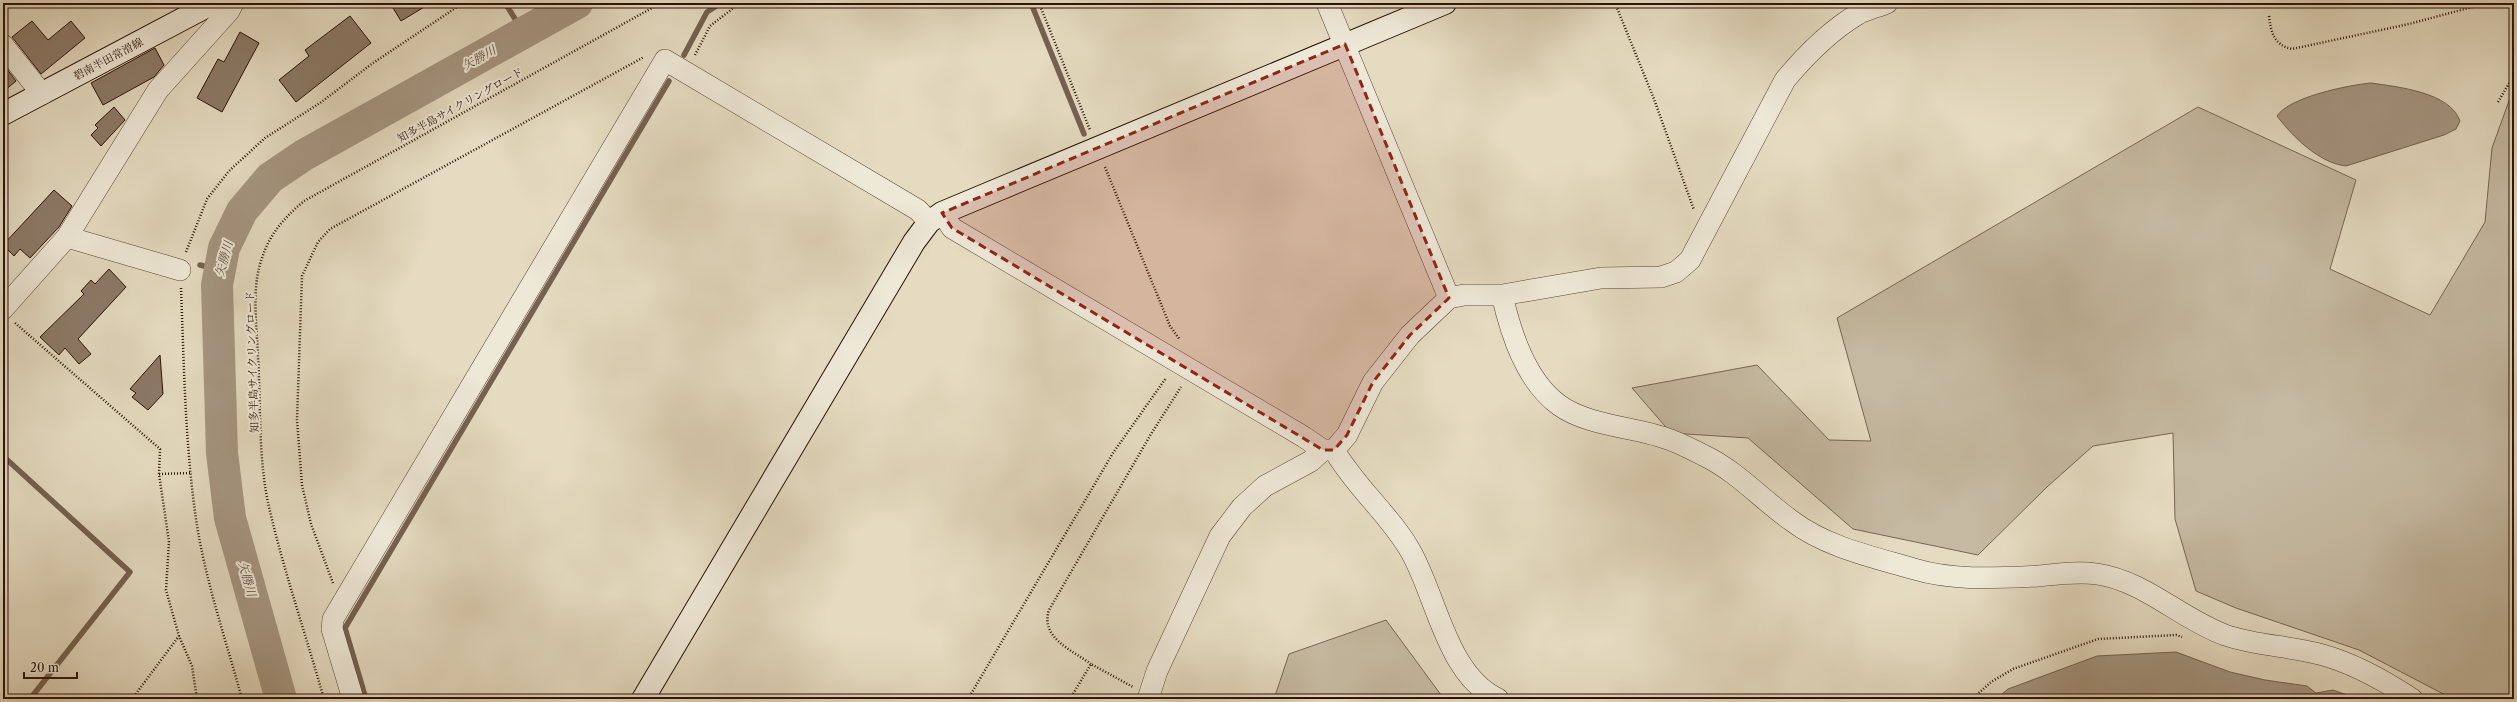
<svg xmlns="http://www.w3.org/2000/svg" width="2517" height="702" font-family="'Libre Caslon Text','Noto Serif JP',serif">
<rect width="100%" height="100%" fill="#e5dbc1"/>
<filter id="stains"><feTurbulence type="fractalNoise" baseFrequency=".005" numOctaves="4"/><feColorMatrix values="0 0 0 0 .2 0 0 0 0 .09 0 0 0 0 .02 0 0 0 .5 -.17"/></filter>
<radialGradient id="worn" r=".72"><stop offset=".6" stop-color="#630" stop-opacity="0"/><stop offset="1" stop-color="#630" stop-opacity=".3"/></radialGradient>
<!-- green -->
<path fill="#c5b9a1" stroke="#786554" d="M 2514,87 L 2514,699 L 2453,699 L 2359,650 L 2236,608 L 2196,591 L 2175,519 L 2173,433 L 2093,446 L 2047,487 L 1978,555 L 1853,529 L 1748,438 L 1671,433 L 1632,388 L 1757,365 L 1829,440 L 1871,441 L 1837,318 L 2198,107 L 2356,180 L 2330,269 L 2430,315 L 2485,222 L 2492,148 Z
M 1386,620 L 1444,699 L 1274,699 L 1289,654 Z"/>
<!-- water -->
<path fill="#a69682" stroke="#756151" d="M 2371,83 C 2398,87 2450,92 2460,121 L 2456,129 L 2444,135 L 2346,166 C 2319,163 2293,137 2277,116 C 2289,97 2349,85 2371,83 Z
M 2176,652 L 2230,672 L 2265,680 L 2307,686 L 2316,693 L 2333,690 L 2358,699 L 1996,699 L 2008,689 L 2097,656 Z"/>
<g fill="none" stroke-linecap="round" stroke-linejoin="round">
<!-- stream -->
<path stroke="#756151" stroke-width="5.5" d="M 505,3 L 524,33
M 1031,3 L 1084,134
M 534,27 L 557,3
M 684,55 L 707,12 L 721,3
M 200,265 L 220,270
M 3,456 L 130,572 L 30,699
M 366,699 L 345,628 L 669,81"/>
<!-- river -->
<path stroke="#a69682" stroke-width="32" d="M 281,699 L 230,518 L 222,453 L 217,285 L 224,248 L 242,211 L 270,178 L 304,155 L 577,3"/>
</g>
<!-- building -->
<path fill="#8c7a68" stroke="#2b1107" d="M 390,3 L 431,3 L 401,21 Z
M 350,16 L 371,43 L 296,102 L 279,80 L 309,56 L 305,50 Z
M 32,21 L 48,40 L 71,21 L 85,38 L 41,74 L 12,37 Z
M 240,32 L 259,43 L 222,112 L 197,98 L 218,59 L 224,62 Z
M 155,48 L 164,65 L 154,77 L 103,105 L 91,83 Z
M 3,64 L 16,81 L 3,92 Z
M 114,107 L 125,120 L 101,146 L 91,135 L 98,128 L 95,125 Z
M 54,190 L 72,206 L 59,227 L 30,258 L 20,249 L 14,256 L 3,245 Z
M 109,269 L 126,287 L 78,339 L 91,354 L 79,364 L 65,348 L 59,355 L 40,337 L 84,294 L 81,291 L 91,280 L 95,284 Z
M 160,355 L 163,394 L 148,410 L 132,397 L 136,393 L 130,389 Z"/>
<g fill="none" stroke-linecap="round" stroke-linejoin="round">
<!-- street casing -->
<g stroke="#5a4436" stroke-width="22">
<path id="street" d="M 1327,3 L 1449,298
M 3,45 L 42,94
M 942,213 L 952,228 L 1304,437 L 1323,450 L 1334,450 L 1347,435 L 1373,382 L 1410,335 L 1449,298 L 1464,295 L 1502,295 L 1601,278 L 1661,277 L 1676,272 L 1690,260 L 1785,80 C 1805,56 1831,30 1858,14 C 1867,9 1878,7 1887,3
M 67,237 L 180,270
M 1502,295 C 1511,334 1526,381 1559,405 C 1586,425 1633,427 1665,438 C 1678,442 1691,449 1703,455 C 1737,471 1762,500 1792,521 C 1826,547 1873,557 1914,569 C 1954,581 1997,578 2039,576 C 2058,574 2078,571 2097,574 C 2145,581 2181,619 2225,635 C 2257,646 2291,646 2323,655 C 2355,664 2385,681 2412,699
M 3,309 L 67,237 L 158,90 L 229,11 L 233,3
M 1334,450 C 1356,488 1391,516 1411,552 C 1437,598 1447,675 1498,699
M 353,699 L 332,629 L 333,619 L 665,60 L 918,210 L 929,222
M 1148,699 L 1157,671 L 1220,536 L 1242,507 L 1265,486 L 1311,461 L 1323,450"/>
</g>
<!-- secondary casing -->
<g stroke="#2b1107" stroke-width="24">
<path id="secondary" d="M 3,114 L 213,3
M 643,699 L 914,242 L 929,222 L 942,213 L 1445,3"/>
</g>
<!-- path -->
<path stroke="#2b1107" stroke-width="2.5" stroke-dasharray="1 2" stroke-linecap="butt" d="M 1039,3 L 1090,130
M 1615,3 L 1654,99 L 1694,210
M 2269,16 C 2271,33 2274,45 2292,49 L 2409,24 L 2487,3
M 695,55 L 710,26 L 740,3
M 2498,102 L 2514,75
M 1105,167 L 1170,326 L 1180,340
M 186,252 L 207,199 L 229,171 L 265,138 L 320,103 L 373,63 L 463,3
M 181,288 C 184,365 185,443 196,519 C 205,580 226,640 242,699
M 15,323 L 160,449 L 159,474 L 169,542 L 166,590 L 179,636 L 192,666 L 197,699
M 159,474 L 191,473
M 333,583 L 311,524 L 302,485 L 297,420 L 302,276 L 318,242 L 330,229 L 644,57
M 1091,664 C 1072,650 1040,638 1049,610 L 1151,434 L 1181,387
M 132,699 L 179,636
M 324,699 C 306,635 284,572 269,507 C 258,459 261,406 258,357 C 257,326 251,288 262,258 C 270,233 285,217 304,201 L 661,3
M 968,699 L 1113,453 L 1166,378
M 1070,699 L 1091,664 L 1133,687
M 1972,699 L 1991,682 L 2013,669 L 2098,639 L 2176,635 L 2182,637"/>
<!-- street -->
<use href="#street" stroke="#eee8d7" stroke-width="21"/>
<!-- secondary -->
<use href="#secondary" stroke="#eee8d7" stroke-width="22"/>
</g>
<!-- marked area -->
<path fill="#8f2418" fill-opacity="0.2" stroke="#8f2418" stroke-width="3" stroke-dasharray="8 5" stroke-linejoin="round" d="M 1345,44 L 1449,298 L 1410,335 L 1373,382 L 1347,435 L 1334,450 L 1323,450 L 952,228 L 942,213 Z"/>
<g text-anchor="middle" stroke-width="4" stroke-linejoin="round" paint-order="stroke">
<!-- street labels -->
<g font-size="11" fill="#2b1107" stroke="#eee8d7">
<text transform="translate(108 59) rotate(-28)" y="4">碧南半田常滑線</text>
<text transform="translate(460 105) rotate(-29)" y="4">知多半島サイクリングロード</text>
<text transform="translate(252 362) rotate(-92)" y="4">知多半島サイクリングロード</text>
</g>
<!-- water labels -->
<g font-size="12" font-style="italic" fill="#5c4638" stroke="#eee8d7">
<text transform="translate(479 58) rotate(-29)" y="4">矢勝川</text>
<text transform="translate(224 259) rotate(-75)" y="4">矢勝川</text>
<text transform="translate(247 579) rotate(74)" y="4">矢勝川</text>
</g>
</g>
<!-- margin -->
<rect width="2517" height="702" fill="none" stroke="#e5dbc1" stroke-width="16"/>
<rect x="4" y="4" width="2509" height="694" fill="none" stroke="#2b1107" stroke-width="2"/>
<rect x="8" y="8" width="2501" height="686" fill="none" stroke="#2b1107"/>
<!-- scale -->
<path d="M24 672v6h53v-6" fill="none" stroke="#2b1107" stroke-width="2"/>
<text x="30" y="672" font-size="12" fill="#2b1107" stroke="#eee8d7" stroke-width="3" paint-order="stroke">20 m</text>
<rect width="100%" height="100%" filter="url(#stains)"/>
<rect width="100%" height="100%" fill="url(#worn)"/>
</svg>
